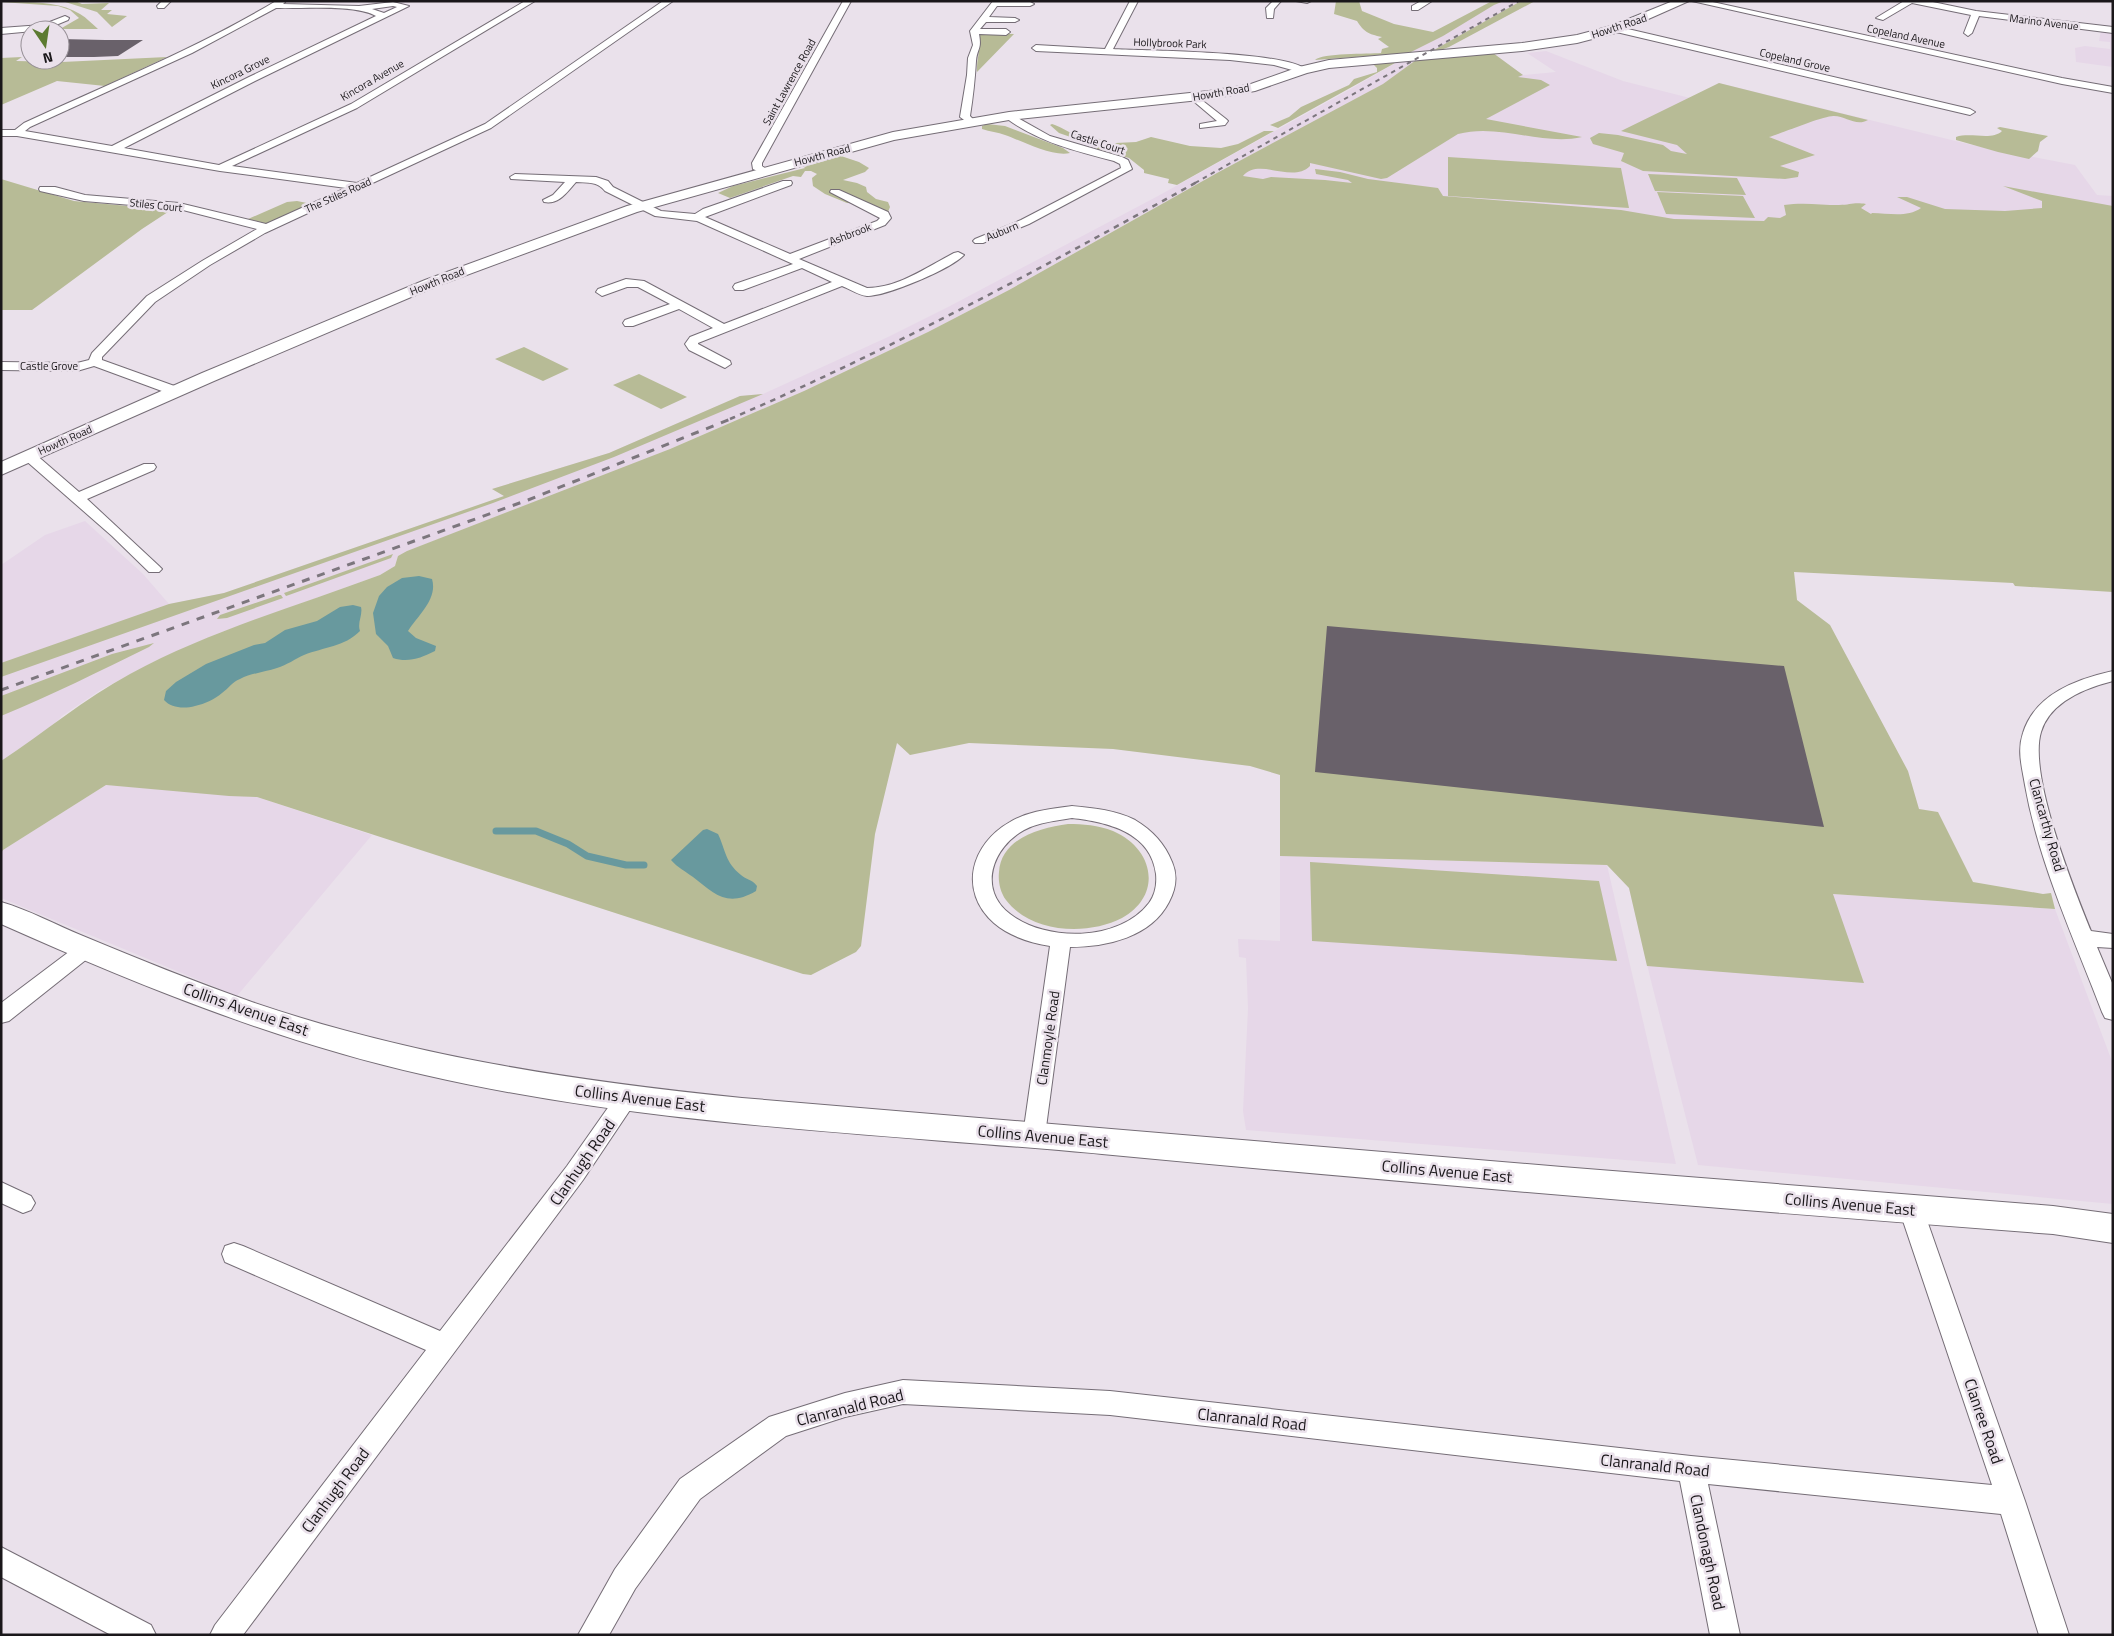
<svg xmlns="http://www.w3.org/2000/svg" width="2114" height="1636" font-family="'Titillium Web',sans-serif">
<rect width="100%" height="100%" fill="#eae1eb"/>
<!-- built -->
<path fill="#e6d7e8" d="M 1492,1 L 1535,1 L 1438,51 L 1493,53 L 1523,75 L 1556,72 L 1527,53 L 1546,51 L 1623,81 L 1690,98 L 1719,83 L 1972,145 L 2075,165 L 2097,195 L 2113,196 L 2113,218 L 2000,222 L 1663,222 L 1343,189 L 1217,173 L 1009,290 L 928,332 L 804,391 L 628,467 L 407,551 L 395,566 L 380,575 L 219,633 L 157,660 L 99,691 L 62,716 L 50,728 L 1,761 L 1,565 L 45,535 L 85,521 L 143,574 L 169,604 L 224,593 L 504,496 L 492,489 L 609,453 L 740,396 L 763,394 L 888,337 L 950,306 L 1158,196 L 1349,90 L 1411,54 L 1409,53 Z
M 2101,30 L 2113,32 L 2113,67 L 2076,62 L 2075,48 L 2085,46 L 2110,49 L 2110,42 L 2099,41 Z
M 106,785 L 257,797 L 372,835 L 237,996 L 1,898 L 1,852 L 3,850 Z
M 1280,856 L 1607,865 L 1676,1164 L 1246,1130 L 1243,1111 L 1248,1009 L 1246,958 L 1239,957 L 1238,939 L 1280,941 Z
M 1629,888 L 1835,902 L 1833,894 L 2055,909 L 2113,1064 L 2113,1204 L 1698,1165 L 1651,981 Z"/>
<!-- green -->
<path fill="#b7bb96" d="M 62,1 L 75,1 L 82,4 L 109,3 L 101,10 L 112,10 L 107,14 L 127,16 L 112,27 L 97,12 Z
M 1336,1 L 1359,1 L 1362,11 L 1394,24 L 1433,32 L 1492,1 L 1504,1 L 1494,5 L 1443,36 L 1409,53 L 1315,60 C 1322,53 1368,54 1381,53 L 1382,49 L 1389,47 L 1378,39 L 1382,37 C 1368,34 1364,32 1357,21 L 1334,14 Z
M 1521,1 L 1535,1 L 1449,47 L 1438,51 L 1434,50 Z
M 1,2 C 26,2 58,0 80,14 C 87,18 92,24 98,29 L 60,29 L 79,18 L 70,10 L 58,6 Z
M 982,33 L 1014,34 L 977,72 C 976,59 982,47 979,34 Z
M 1493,53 L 1523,75 L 1518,77 L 1541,80 L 1550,85 L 1486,119 L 1582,137 C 1542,146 1499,123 1458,134 L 1387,178 L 1381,179 L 1310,163 L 1310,166 C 1292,184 1259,157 1243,176 L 1263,179 L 1271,177 L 1325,180 L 1352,183 L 1348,180 L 1316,174 L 1315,169 L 1340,172 L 1368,179 L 1438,188 L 1443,196 L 1621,210 L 1674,219 L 1764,221 L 1768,217 L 1780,218 L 1786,215 L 1784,205 C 1803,202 1821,205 1839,205 C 1851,205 1853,202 1866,204 L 1861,208 L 1871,214 L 1872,213 C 1888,213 1907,218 1921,208 L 1897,197 L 1907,197 L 1945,209 L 2005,211 L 2042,208 L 2042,201 L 2003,186 L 2113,206 L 2113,592 L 2015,586 L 2013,583 L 1794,572 L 1797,600 L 1830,625 L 1908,771 L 1919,809 L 1938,812 L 1973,882 L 2043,894 L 2051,893 L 2055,909 L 1833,894 L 1864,983 L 1647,966 L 1629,888 L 1607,865 L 1280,856 L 1280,775 L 1250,766 L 1113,749 L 969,743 L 910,755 L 897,743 L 875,834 L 861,946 L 856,952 L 811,975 L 803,974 L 257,797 L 229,796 L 106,785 L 3,850 L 1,853 L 1,761 C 45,732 84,699 130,674 C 209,631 297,606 380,575 L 395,566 L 398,556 L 407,551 L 670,449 L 804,391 L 928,332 L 1009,290 L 1217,173 L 1383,84 L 1416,60 Z
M 22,57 L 16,61 L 62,62 L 167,57 L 105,86 L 57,81 L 1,105 L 1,58 Z
M 1372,63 L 1395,63 L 1278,128 L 1270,125 L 1289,117 L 1301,107 L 1349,85 L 1354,79 L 1377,72 L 1377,68 Z
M 1719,83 L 1868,120 C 1856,127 1846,116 1834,116 C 1825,115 1780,134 1769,137 L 1815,155 L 1780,166 L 1799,172 L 1798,177 L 1785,179 L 1643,171 L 1621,161 L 1624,153 L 1593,144 L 1590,138 L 1599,133 L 1618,135 L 1663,145 L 1671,151 L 1687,154 L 1677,145 L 1621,131 Z
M 987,124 L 1005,126 L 1063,148 L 1070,153 C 1052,157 1022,141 1005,135 C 998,132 990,132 982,129 L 982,126 Z
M 1052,124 C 1060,126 1067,132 1075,134 C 1084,137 1094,135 1103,141 L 1104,147 L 1107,147 L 1116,143 L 1136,142 L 1151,137 L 1190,146 L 1221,148 L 1238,144 L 1264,131 L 1274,131 L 1177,185 L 1168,183 L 1169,179 L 1144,173 L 1144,170 L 1129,158 L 1097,149 L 1088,143 L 1059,133 L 1050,125 Z
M 2000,127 L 2048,136 L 2040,142 L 2038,151 L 2029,159 L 1998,152 L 1956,140 L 1956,137 C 1971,132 1992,141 2002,131 L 1997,128 Z
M 841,156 L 859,162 L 869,168 L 865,172 L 843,180 L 857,183 L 866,187 L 867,192 L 876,199 L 888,202 L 890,207 L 888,212 L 868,204 L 847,203 L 825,194 L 813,186 L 812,178 L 817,174 L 811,171 L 805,171 L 801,177 L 793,176 L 730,198 L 718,193 L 733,186 L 805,168 L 804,167 Z
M 1448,157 L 1621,168 L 1629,208 L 1448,196 Z
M 1648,174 L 1737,178 L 1746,195 L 1655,191 Z
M 1,179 L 74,201 L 171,210 L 142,229 L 32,310 L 1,310 Z
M 1657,192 L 1743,196 L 1755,218 L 1666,214 Z
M 297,201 L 312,204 L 268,224 L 248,219 L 287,202 Z
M 524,347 L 569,369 L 543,381 L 495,359 Z
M 639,374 L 687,397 L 661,409 L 613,385 Z
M 763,394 L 614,457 L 493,503 L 1,677 L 1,663 L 169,604 L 224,593 L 504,496 L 492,489 L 609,453 L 740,396 Z
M 393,554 L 391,558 L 289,595 L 286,596 L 284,593 Z
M 279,595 L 281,595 L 283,598 L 227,618 L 217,619 L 220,615 Z
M 154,643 L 149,647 C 100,671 52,695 1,716 L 1,696 L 112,654 Z
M 1068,824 C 1083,824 1098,825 1113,831 C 1153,848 1164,894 1122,918 C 1087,936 1031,933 1006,900 C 1000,892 998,881 999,872 C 1001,838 1040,828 1068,824 Z
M 1310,862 L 1599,881 L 1617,961 L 1312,941 Z"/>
<!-- water -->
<path fill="#68999e" d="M 419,576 L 432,579 C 438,599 418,615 408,631 L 416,638 L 436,646 L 435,651 C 421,658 408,663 393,658 L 388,646 L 376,634 L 373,613 L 379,596 L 387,587 L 402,578 Z
M 353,605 L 361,607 C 363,615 357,623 360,631 C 344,647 324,647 304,655 C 295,659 287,665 277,668 C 265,672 252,673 240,679 C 232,682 229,688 222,693 C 215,699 205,704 195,706 C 184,709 171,708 164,700 L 166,691 L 176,682 L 206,664 L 254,645 L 265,643 L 285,630 L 317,621 L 340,607 Z
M 707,829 L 718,834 C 726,851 725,862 741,875 C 746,880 752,879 757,886 L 756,891 C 727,908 715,894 693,877 C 685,871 678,868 671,860 L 703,830 Z"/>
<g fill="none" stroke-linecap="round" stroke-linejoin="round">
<!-- stream -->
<path stroke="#68999e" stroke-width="7" d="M 496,831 L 536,831 L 568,844 L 587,856 L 626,865 L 644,865"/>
</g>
<!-- building -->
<path fill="#69616a" d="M 60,39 L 105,40 L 143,40 L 118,56 L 94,57 L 60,57 Z
M 1327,626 L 1784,666 L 1824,827 L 1315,772 Z"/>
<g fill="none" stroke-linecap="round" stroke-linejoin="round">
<!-- street casing -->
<g stroke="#756d76" stroke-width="2">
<path id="street" d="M 162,1 L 171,1 L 164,8 L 158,8 L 157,6 Z
M 276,1 L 286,1 L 283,4 L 359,6 L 393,2 L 409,6 L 255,81 L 124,148 L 219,165 L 351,104 L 525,1 L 535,1 L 357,108 L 232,166 L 357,183 L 485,124 L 663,1 L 673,1 L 491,128 L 265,233 L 210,265 L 155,302 L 102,357 L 102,360 L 180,388 L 182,391 L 180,394 L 170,394 L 94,366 L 77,371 L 1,370 L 1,362 L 77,363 L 89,360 L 92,353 L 147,296 L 202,261 L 257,229 L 179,209 L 84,201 L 40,191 L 39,189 L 40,187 L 55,187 L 85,195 L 179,203 L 266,224 L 346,188 L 220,171 L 17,136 L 1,136 L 1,130 L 15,130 L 24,123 C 108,84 196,49 276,1 ZM 393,6 L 397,7 L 384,13 L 372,9 ZM 276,8 C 302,9 355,4 376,16 L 249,77 L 112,146 L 25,131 L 30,127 L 192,53 Z
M 843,1 L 851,1 L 762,163 L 762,166 L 769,171 L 764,174 L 753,169 L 752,163 Z
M 993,1 L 1030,2 L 1034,4 L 1030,6 L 997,6 L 989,17 L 1015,18 L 1019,20 L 1015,22 L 986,22 L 980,29 L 1006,29 L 1010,32 L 1006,35 L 979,34 C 982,50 977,48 976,61 C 975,79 973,97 970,116 L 976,122 L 971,125 L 960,117 L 967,75 L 968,58 L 973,45 L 970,31 Z
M 1130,1 L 1138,1 L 1113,49 C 1149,51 1285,51 1307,70 L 1303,73 L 1274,65 L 1230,60 L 1036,51 L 1032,48 L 1036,45 L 1105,49 Z
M 1273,1 L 1281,1 L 1274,9 L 1273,18 L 1267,18 L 1266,8 Z
M 1296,1 L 1311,1 L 1307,3 Z
M 1421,1 L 1432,1 L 1418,10 L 1412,10 L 1412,6 Z
M 1692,1 L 1708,1 L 2062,78 L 2113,87 L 2113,93 L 2062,84 Z
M 1904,1 L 1928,1 L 1976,11 L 2113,27 L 2113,33 L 1979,16 L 1972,33 L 1968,36 L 1964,33 L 1971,15 L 1912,3 L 1883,20 L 1876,18 Z
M 65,16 L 69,18 L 68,20 L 44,30 L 1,34 L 1,28 L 42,25 Z
M 1615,26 L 1970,109 L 1975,112 L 1970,115 L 1612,31 L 1612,27 Z
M 1194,94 L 1226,119 L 1228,121 L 1225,125 L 1200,128 L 1200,124 L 1217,121 L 1191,99 L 1191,95 Z
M 1009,113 L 1050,136 L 1122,157 L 1128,160 L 1132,169 L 1029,224 L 983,243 L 975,243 L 973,241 L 975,239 L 1021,220 L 1121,168 L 1120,164 L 1114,161 C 1076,151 1038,142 1006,118 L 1004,116 Z
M 515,174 L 596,177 L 608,181 L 613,187 L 661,211 L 695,214 L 703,209 L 783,181 L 791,181 L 792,183 L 791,185 L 705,217 L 790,254 L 877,221 L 880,218 L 830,192 L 831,190 L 839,190 L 888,212 L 891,218 L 885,225 L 799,259 L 867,288 C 898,288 927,267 954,253 L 958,252 L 964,255 C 951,269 887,296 867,296 C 858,295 850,289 842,286 L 698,343 L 698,344 L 730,361 L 731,364 L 725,368 L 689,350 L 685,344 L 690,337 L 713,328 L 679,309 L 633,326 L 625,326 L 623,323 L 625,320 L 670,304 L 638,287 L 627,287 L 602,296 L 596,292 L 598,289 L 626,279 L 644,281 L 724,324 L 832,282 L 802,268 L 743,290 L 735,290 L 733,287 L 735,284 L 793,264 L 697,221 L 655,216 L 605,191 C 597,181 588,183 576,182 C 567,192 559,205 544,202 L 543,200 L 553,195 L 565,182 L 511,179 L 510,177 Z
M 29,452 L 34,453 L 79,492 L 144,464 L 154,464 L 156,467 L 154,470 L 87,499 L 159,566 L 162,569 L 159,572 L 149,572 L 112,536 L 24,459 L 22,456 L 24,453 Z
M 2113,671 L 2113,681 C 2085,688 2050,702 2041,732 C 2028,775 2074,889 2091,931 L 2113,934 L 2113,948 L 2097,947 L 2113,985 L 2113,1020 L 2105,1018 L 2102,1012 C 2074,938 2039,864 2025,785 C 2022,767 2017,751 2023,733 C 2035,694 2077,679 2113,671 Z
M 1072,806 C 1093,808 1116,810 1135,820 C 1152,830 1165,844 1172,862 C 1178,876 1176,889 1169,902 C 1151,937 1107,947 1070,947 L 1045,1135 L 1042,1142 L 1034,1144 L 1026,1142 L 1023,1135 L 1050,946 C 1031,943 1009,936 994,923 C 958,891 971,844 1010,822 C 1028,811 1051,809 1072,806 ZM 1072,818 C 1107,822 1151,832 1156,874 C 1157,884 1155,895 1149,903 C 1119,942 1046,942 1010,914 C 977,889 993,847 1024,830 C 1039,822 1056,821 1072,818 Z
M 85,943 L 92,945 L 95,950 L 92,955 L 9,1021 L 1,1023 L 1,1003 L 78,945 Z
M 627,1089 L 635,1092 L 638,1098 L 583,1180 L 243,1635 L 210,1635 L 215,1625 L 426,1350 L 225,1262 L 222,1254 L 225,1246 L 234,1243 L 243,1246 L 440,1331 L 567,1166 L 619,1092 Z
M 1,1182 L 31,1196 L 35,1203 L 31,1210 L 23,1213 L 1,1203 Z
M 1911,1199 L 1919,1202 L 1923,1209 L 2025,1501 L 2069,1635 L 2039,1635 L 2001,1514 L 1708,1484 L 1740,1635 L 1710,1635 L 1680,1481 L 1110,1415 L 903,1404 L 845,1417 L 786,1436 L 700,1499 L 635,1589 L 609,1635 L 578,1635 L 615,1569 L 680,1479 L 769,1417 L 845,1393 L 903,1380 L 1110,1391 L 1691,1456 L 1992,1485 L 1899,1209 L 1903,1202 Z
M 1,1547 L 151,1625 L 156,1635 L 111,1635 L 1,1577 Z"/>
</g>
<!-- secondary casing -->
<g stroke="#756d76" stroke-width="2">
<path id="secondary" d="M 1673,1 L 1689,1 L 1619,32 L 1577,43 L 1522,51 L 1329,68 L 1307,73 L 1255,91 L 1209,99 L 1009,120 L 894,140 L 637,212 L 437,286 L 214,381 L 1,475 L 1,462 L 202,373 L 425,280 L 627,206 L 893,132 L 1009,112 L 1209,91 L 1248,85 L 1299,67 L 1329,60 L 1522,43 L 1577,35 L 1611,26 Z
M 1,902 C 29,910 56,925 83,936 C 138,959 193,981 249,1001 C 408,1056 574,1081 742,1098 L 1562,1167 L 2053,1206 L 2113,1214 L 2113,1243 L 2053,1234 C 1736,1210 1419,1184 1102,1154 C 876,1133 647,1126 425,1075 C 278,1042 138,985 1,924 Z"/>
</g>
<!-- street -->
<use href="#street" fill="#fff" fill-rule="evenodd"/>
<!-- secondary -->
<use href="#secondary" fill="#fff" fill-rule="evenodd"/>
<!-- rail-far2 -->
<path stroke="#7c767d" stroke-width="2" stroke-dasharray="4.5 4.5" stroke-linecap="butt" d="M 1195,183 L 1519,1"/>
<!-- rail-far1 -->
<path stroke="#7c767d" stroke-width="2.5" stroke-dasharray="5.5 5.5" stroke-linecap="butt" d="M 730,419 C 890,350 1044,267 1197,182"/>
<!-- rail -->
<path stroke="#7c767d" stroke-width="3" stroke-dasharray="8 8" stroke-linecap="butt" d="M 1,690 L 528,500 L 733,418"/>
</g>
<g text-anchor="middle" stroke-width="5" stroke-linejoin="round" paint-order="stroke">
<!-- far-street labels -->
<g font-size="11" fill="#1a171a" stroke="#eae1eb">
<text transform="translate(2044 22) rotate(7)" y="4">Marino Avenue</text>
<text transform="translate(1619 26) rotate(-18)" y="4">Howth Road</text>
<text transform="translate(1906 36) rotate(12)" y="4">Copeland Avenue</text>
<text transform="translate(1170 43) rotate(2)" y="4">Hollybrook Park</text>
<text transform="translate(1795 60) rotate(13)" y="4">Copeland Grove</text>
<text transform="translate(240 72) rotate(-26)" y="4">Kincora Grove</text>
<text transform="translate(372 80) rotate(-30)" y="4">Kincora Avenue</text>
<text transform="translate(789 82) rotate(-61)" y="4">Saint Lawrence Road</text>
<text transform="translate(1221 92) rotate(-10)" y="4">Howth Road</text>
<text transform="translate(1098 142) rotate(18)" y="4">Castle Court</text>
<text transform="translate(822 155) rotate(-15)" y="4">Howth Road</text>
<text transform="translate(338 195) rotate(-24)" y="4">The Stiles Road</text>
<text transform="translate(156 205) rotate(6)" y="4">Stiles Court</text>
<text transform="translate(1002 231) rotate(-23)" y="4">Auburn</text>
<text transform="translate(850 234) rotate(-21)" y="4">Ashbrook</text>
<text transform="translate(437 281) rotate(-22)" y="4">Howth Road</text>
<text x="49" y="370">Castle Grove</text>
<text transform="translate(65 440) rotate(-24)" y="4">Howth Road</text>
</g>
<!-- street labels -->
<g font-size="14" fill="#1a171a" stroke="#eae1eb">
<text transform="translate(2047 825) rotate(74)" y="5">Clancarthy Road</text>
<text transform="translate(1048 1038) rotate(-82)" y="5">Clanmoyle Road</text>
</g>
<!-- near-street labels -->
<g font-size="16" fill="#1a171a" stroke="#eae1eb">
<text transform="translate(246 1009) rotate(19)" y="6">Collins Avenue East</text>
<text transform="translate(640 1098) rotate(7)" y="6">Collins Avenue East</text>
<text transform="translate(1043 1136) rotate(5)" y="6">Collins Avenue East</text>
<text transform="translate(582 1162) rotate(-55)" y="6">Clanhugh Road</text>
<text transform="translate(1447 1171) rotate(5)" y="6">Collins Avenue East</text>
<text transform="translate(1850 1204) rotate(5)" y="6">Collins Avenue East</text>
<text transform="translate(850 1407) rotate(-14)" y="6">Clanranald Road</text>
<text transform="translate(1252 1419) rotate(6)" y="6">Clanranald Road</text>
<text transform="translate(1984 1421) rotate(71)" y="6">Clanree Road</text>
<text transform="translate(1655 1465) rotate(6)" y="6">Clanranald Road</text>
<text transform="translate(335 1490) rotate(-53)" y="6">Clanhugh Road</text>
<text transform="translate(1708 1552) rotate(78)" y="6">Clandonagh Road</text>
</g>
</g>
<!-- border -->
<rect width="2114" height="1636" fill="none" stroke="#1a171a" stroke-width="5"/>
<!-- north arrow -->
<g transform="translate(45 45) rotate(167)"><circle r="24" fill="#eae1eb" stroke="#979097"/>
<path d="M0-4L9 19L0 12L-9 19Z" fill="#5c7b31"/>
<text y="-8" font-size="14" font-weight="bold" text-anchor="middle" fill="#1a171a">N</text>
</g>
</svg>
